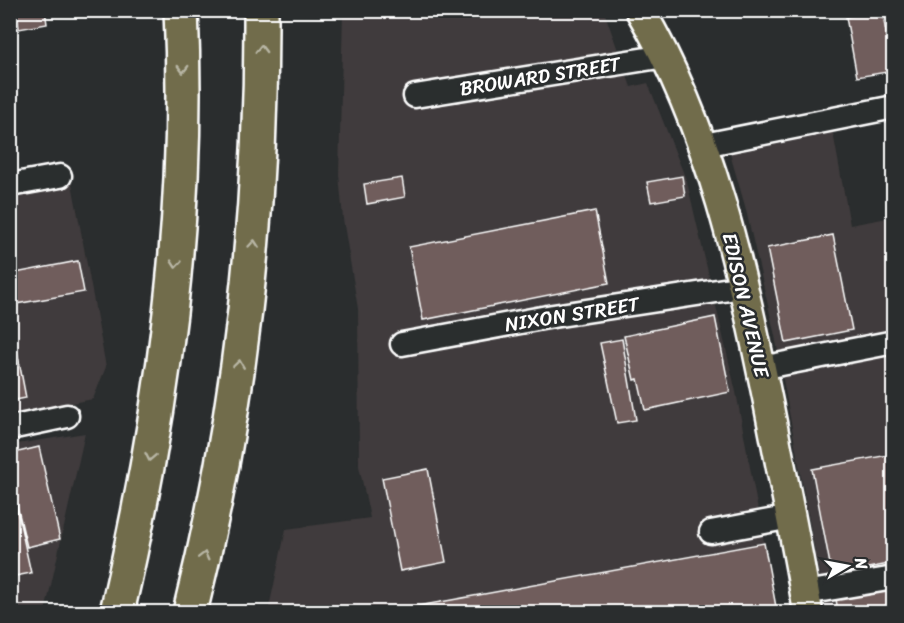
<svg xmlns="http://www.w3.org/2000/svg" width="904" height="623" font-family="Sriracha,sans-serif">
<rect width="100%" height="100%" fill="#2a2d2e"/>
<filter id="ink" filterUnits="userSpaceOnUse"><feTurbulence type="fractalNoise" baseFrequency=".0167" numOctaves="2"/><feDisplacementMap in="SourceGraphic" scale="12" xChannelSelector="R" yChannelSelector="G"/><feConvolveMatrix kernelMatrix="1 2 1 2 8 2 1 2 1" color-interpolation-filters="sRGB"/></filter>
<g filter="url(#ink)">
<!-- built -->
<path fill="#3f3b3c" d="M 343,11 L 604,11 L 631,87 L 648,83 L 687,182 L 736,392 L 777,612 L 268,612 L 286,529 L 370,518 L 359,466 L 358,309 L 343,219 L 339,174 Z
M 832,127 L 850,225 L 893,217 L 893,612 L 826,612 L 775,336 L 745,206 L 728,147 Z
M 72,183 L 106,367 L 93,399 L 11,415 L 11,195 Z
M 85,433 L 45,612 L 11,612 L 11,445 Z"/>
<!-- building -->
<path fill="#6f5d5c" stroke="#fff" stroke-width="1.5" d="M 16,10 L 45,10 L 47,24 L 19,29 Z
M 882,10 L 893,71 L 857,77 L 846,17 Z
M 682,176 L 685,196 L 651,202 L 647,182 Z
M 402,178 L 405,197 L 367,204 L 364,184 Z
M 595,211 L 609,283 L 423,320 L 409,247 Z
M 833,235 L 852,330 L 786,343 L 767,248 Z
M 78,261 L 84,292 L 10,305 L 10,274 Z
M 715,317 L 730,392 L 645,410 L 638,379 L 634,380 L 624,336 Z
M 622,339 L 636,420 L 617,423 L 600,343 Z
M 15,340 L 26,398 L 10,401 L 10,341 Z
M 39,447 L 60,539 L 27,547 L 10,476 L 10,454 Z
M 888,455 L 894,484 L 894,528 L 889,528 L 894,563 L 832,575 L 812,469 Z
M 428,469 L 446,562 L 400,571 L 382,478 Z
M 15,501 L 31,573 L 10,577 L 10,502 Z
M 764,543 L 777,612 L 386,612 Z
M 894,590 L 894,612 L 838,612 L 836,599 Z"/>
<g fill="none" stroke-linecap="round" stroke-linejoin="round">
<!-- minor casing -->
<g stroke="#fff" stroke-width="27">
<path id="minor" d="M 415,96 L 665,56
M 704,145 L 894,107
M 10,185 L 60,176
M 402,344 L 553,316 L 743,287
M 761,368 L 894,342
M 10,428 L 67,416
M 711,532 L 791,517
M 805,593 L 894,578"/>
</g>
<!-- major casing -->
<g stroke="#fff" stroke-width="33">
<path id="major" d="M 640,10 C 712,132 741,270 769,407 C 782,475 797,544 808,612"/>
</g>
<!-- highway casing -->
<g stroke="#fff" stroke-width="38">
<path id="highway" d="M 117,612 C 163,414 191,214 181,10
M 190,612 C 240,412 262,217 261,10"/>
</g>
<!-- minor -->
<use href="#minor" stroke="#2a2d2e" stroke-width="22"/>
<!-- major -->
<use href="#major" stroke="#716c4b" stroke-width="28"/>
<!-- highway -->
<use href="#highway" stroke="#716c4b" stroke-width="33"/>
</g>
<!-- one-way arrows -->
<defs><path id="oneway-chevron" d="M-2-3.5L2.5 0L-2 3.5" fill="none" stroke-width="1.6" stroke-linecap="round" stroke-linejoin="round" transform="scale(1.5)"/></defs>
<g stroke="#b8b6a5">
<use href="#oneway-chevron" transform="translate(261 49) rotate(-89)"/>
<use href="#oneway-chevron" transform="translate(183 69) rotate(90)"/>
<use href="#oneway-chevron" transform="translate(254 244) rotate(-85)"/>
<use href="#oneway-chevron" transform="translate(176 264) rotate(95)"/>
<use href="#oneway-chevron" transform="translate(239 364) rotate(-82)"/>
<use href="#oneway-chevron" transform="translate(150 457) rotate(101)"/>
<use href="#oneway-chevron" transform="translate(204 556) rotate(-76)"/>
</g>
</g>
<g text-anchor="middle" stroke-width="5" stroke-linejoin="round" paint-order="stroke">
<!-- street labels -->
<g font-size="20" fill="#fff" stroke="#2a2d2e">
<text transform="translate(540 76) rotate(-9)" y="7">BROWARD STREET</text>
<text transform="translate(746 305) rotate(77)" y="7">EDISON AVENUE</text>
<text transform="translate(572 314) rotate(-9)" y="7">NIXON STREET</text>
</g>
</g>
<!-- margin -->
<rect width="904" height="623" fill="none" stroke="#2a2d2e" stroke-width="36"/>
<rect x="18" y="18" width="868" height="587" fill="none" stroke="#fff" stroke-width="2" filter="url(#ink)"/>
<!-- north arrow -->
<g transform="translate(847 566) rotate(80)" stroke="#2a2d2e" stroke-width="4.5" paint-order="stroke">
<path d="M0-4.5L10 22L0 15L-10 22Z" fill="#ffffff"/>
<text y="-9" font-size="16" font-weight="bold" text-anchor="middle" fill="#ffffff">N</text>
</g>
</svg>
